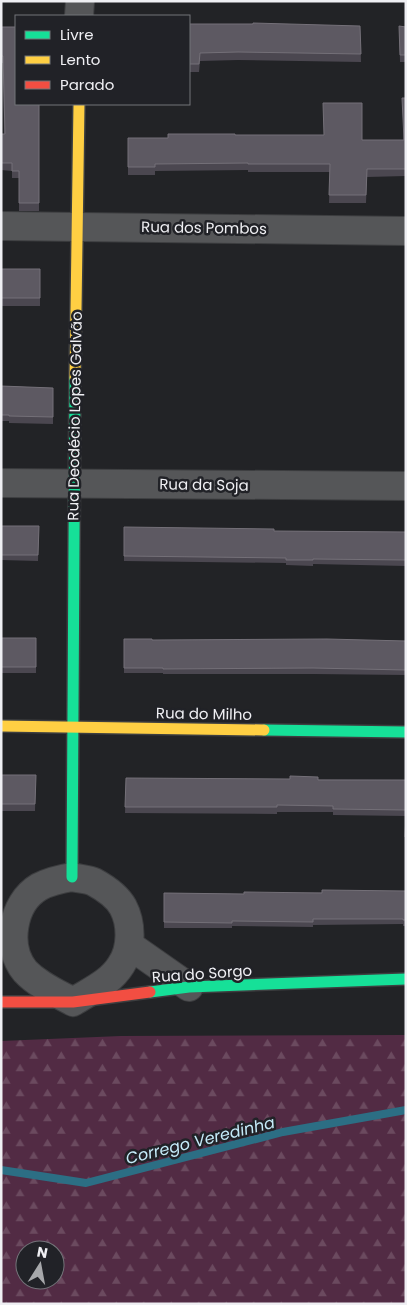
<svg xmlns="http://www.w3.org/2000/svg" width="407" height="1305" font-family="Poppins,sans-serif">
<defs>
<pattern id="forest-firs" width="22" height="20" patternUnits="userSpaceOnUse" patternTransform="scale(1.25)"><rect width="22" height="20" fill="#522b44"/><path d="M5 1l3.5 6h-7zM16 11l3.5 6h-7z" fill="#6b4a5f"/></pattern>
</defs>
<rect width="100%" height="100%" fill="#222326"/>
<!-- forest -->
<path fill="url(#forest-firs)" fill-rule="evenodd" d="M 406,1035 L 406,1304 L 1,1304 L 1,1041 L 121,1036 ZM 25,1250 L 55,1250 L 55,1280 L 25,1280 Z"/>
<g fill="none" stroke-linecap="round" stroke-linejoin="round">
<!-- stream -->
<path stroke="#2c6e84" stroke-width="8" d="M 1,1170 L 86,1183 L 283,1132 L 406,1110"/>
<!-- street casing -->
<g stroke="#3d3e40" stroke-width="30">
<path id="street" d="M 79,16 L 80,1
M 1,226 L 406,231
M 1,483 L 406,486
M 72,877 C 79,879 88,879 94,882 C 105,888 117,896 123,907 C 132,924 132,949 121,965 C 110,983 90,991 73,1002 C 57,993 38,985 25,971 C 5,947 12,903 39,887 C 50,881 60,879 72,877 Z
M 129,945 L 189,987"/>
</g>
<!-- fast casing -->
<g stroke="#3d3e40" stroke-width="14">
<path id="fast" d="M 264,730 L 406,732
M 72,877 L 75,378
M 150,992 L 189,987 L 406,979"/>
</g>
<!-- slow casing -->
<g stroke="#3d3e40" stroke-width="14">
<path id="slow" d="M 75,378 L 79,104
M 1,726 L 264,730"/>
</g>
<!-- jam casing -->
<g stroke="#3d3e40" stroke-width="14">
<path id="jam" d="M 1,1002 L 73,1002 L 150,992"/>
</g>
<!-- street -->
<use href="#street" stroke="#555658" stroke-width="28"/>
<!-- fast -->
<use href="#fast" stroke="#16e098" stroke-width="11"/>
<!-- slow -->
<use href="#slow" stroke="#ffcf43" stroke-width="11"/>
<!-- jam -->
<use href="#jam" stroke="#f24e42" stroke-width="11"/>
</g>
<!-- wall -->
<path fill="#4b4750" d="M 189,24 L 360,26 L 361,62 L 238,60 L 200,61 L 199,72 L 189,72 Z
M 399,26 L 406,27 L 406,62 L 400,62 Z
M 1,27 L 39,104 L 39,211 L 19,211 L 19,178 L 12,178 L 12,171 L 1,170 L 1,134 L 4,134 L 3,63 L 1,63 Z
M 406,98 L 406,176 L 367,177 L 366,203 L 329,203 L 330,172 L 248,172 L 248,170 L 155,171 L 155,175 L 128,175 L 128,138 L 168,138 L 235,135 L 362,140 L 403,140 Z
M 1,269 L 40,269 L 40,306 L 1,306 Z
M 1,386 L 53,388 L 53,424 L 9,423 L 9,421 L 1,421 Z
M 1,526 L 39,526 L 38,561 L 1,560 Z
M 124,527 L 274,531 L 406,532 L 406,566 L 313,564 L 313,566 L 286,565 L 286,563 L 124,561 Z
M 1,638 L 36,638 L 36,673 L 1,673 Z
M 124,639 L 152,640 L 406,641 L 406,675 L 313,674 L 163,674 L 163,673 L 124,673 Z
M 1,775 L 36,775 L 35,811 L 1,811 Z
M 126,778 L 406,780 L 406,843 L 405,843 L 406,816 L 333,815 L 333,812 L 277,812 L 277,814 L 125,813 Z
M 406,891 L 406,926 L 403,926 L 403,924 L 313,925 L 313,927 L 232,926 L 232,928 L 164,928 L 164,893 L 244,894 Z"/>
<!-- building -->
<path fill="#5d5962" stroke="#747078" d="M 253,23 L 360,26 L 361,54 L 238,52 L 200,53 L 199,64 L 189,64 L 189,24 L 253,24 Z
M 399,26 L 406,27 L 406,55 L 400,55 Z
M 1,27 L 16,27 L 16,104 L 39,104 L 39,203 L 19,203 L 19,171 L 12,171 L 12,163 L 1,163 L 1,134 L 5,134 L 3,56 L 1,56 Z
M 402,98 L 406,98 L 406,169 L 367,169 L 366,195 L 329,195 L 330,164 L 248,164 L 248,163 L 155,164 L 155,167 L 128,167 L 128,138 L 168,138 L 168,134 L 235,134 L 235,135 L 324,135 L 323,103 L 362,103 L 362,140 L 404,140 Z
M 1,269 L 40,269 L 40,298 L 1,298 Z
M 1,386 L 53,388 L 53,417 L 9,416 L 9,415 L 1,415 Z
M 1,526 L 39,526 L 38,555 L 1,555 Z
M 124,527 L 274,529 L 274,531 L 406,532 L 406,560 L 313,559 L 313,560 L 286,560 L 286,558 L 124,556 Z
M 1,638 L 36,638 L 36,667 L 1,667 Z
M 124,639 L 152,639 L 152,640 L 327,639 L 406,641 L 406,670 L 313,668 L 163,669 L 163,668 L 124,668 Z
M 1,775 L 36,775 L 35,804 L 1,804 Z
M 290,776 L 318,777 L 318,780 L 406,780 L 406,810 L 333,809 L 333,806 L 277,805 L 277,807 L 125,807 L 126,778 L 290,779 Z
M 406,814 L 406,837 L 405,837 Z
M 322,890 L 406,891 L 406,920 L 403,920 L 403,919 L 313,919 L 313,922 L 232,921 L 232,923 L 164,922 L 164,893 L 244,894 L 244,892 L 322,893 Z"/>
<g text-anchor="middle" stroke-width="5" stroke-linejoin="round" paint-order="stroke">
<!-- street labels -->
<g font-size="15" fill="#efeff3" stroke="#212227">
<text transform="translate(204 228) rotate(1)" y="5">Rua dos Pombos</text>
<text transform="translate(75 416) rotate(-89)" y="5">Rua Deodécio Lopes Galvão</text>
<text transform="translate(204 485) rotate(1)" y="5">Rua da Soja</text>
<text transform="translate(204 714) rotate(1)" y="5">Rua do Milho</text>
<text transform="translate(202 974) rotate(-4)" y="5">Rua do Sorgo</text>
</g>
<!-- water labels -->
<g font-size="16" font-style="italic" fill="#c5ebf9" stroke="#212227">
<text transform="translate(200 1140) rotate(-14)" y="6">Corrego Veredinha</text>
</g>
</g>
<!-- border -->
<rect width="407" height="1305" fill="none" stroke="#efeff3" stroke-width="5"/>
<!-- legend -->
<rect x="15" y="15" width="175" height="90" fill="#212227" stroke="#737479"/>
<rect x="25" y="31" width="25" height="8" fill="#16e098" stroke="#737479"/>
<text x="60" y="40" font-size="15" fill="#efeff3">Livre</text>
<rect x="25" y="56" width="25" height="8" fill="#ffcf43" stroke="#737479"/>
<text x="60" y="65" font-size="15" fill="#efeff3">Lento</text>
<rect x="25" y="81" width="25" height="8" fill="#f24e42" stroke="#737479"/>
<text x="60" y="90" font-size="15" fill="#efeff3">Parado</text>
<!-- north arrow -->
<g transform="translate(40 1265) rotate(11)"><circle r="24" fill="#212227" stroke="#737479"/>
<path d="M0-4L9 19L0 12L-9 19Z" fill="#a7a8ab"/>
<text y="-8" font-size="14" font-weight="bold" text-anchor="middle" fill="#efeff3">N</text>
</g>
</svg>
